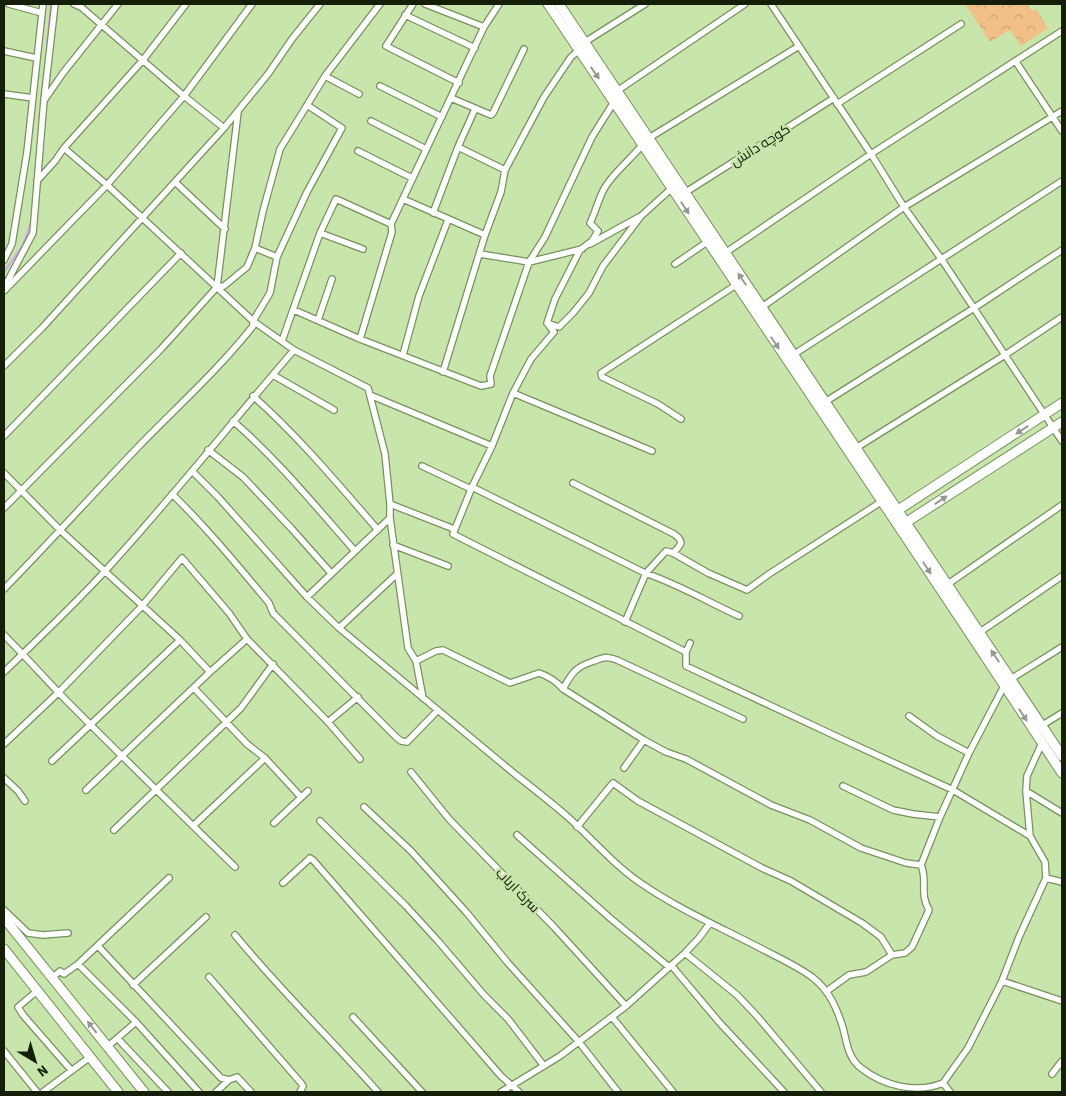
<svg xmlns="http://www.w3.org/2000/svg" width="1066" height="1096" font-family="'Source Sans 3',Cairo,sans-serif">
<defs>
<pattern id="park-crowns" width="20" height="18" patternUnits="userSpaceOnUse" patternTransform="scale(1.25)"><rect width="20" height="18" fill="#f0c088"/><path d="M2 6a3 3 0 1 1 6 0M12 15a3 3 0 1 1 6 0" fill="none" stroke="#cda574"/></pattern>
</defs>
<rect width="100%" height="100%" fill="#c8e5ac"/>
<!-- park -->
<path fill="url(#park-crowns)" d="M 965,4 L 1027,4 L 1032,11 L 1036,9 L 1048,28 L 1021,46 L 1010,30 L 990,42 Z"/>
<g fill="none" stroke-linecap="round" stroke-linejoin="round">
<!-- stream -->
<path stroke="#d5a4fa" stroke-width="2" d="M 47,45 L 51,4
M 4,272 L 23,245 L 32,219"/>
<!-- street casing -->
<g stroke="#77925c" stroke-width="8">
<path id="street" d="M 9,4 L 42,13
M 74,4 L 81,7 L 184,96 L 224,128
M 413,4 L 386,46 L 459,83
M 425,4 L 484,27
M 771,4 L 871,154 L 904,207 L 942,260 L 1062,441
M 405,15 L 475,48
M 585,42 L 645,4
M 4,51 L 36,58
M 1016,62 L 1062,131
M 325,76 L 359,94
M 380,86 L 442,117
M 617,91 L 745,4
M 4,94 L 33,98
M 451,98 L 491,115 L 493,113 L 524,49
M 45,99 L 63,73 L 118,4
M 837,104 L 961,24
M 371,121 L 426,149
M 649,138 L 799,46
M 643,144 C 632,158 612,174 604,189 C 598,200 596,211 590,223 L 598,231 L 592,241 L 580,250 L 555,299 L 547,323 L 554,332 L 531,359 L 513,393 L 492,446 L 472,487 L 453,534 L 686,652
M 458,147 L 505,170
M 64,148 L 107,185 L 253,321 L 294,350 L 368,388 L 385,454 L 390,504 L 390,518 L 408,648 L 416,661 L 423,698
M 358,151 L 412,178
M 37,181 L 55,161 L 64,148 L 143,60 L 186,4
M 175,182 L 225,229
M 686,192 L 834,98
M 403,199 L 485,235
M 433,213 L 458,147 L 475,109
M 320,233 L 363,249
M 590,244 L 639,217
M 255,248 L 277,257 L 307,192 L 342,128 L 307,105
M 725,253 L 871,154 L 1062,31
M 480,254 L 529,262 L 582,249
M 4,260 L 12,244 L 27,152 L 43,4
M 675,264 L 707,242
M 5,286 L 33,233 L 44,100 L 55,4
M 217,287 L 224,286 L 247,267 L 255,248 L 263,211 L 280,149 L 325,76 L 380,4
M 4,291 L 107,185 L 184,96 L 252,4
M 762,307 L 904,207 L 1062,111
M 294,310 L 360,339 L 481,386 L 491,384 L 490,376 L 529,262 L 545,237 L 592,137 L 614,102
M 318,320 L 332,279
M 547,323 L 559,327 L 573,313 L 589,293 L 603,266 L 641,216 L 672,188
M 360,339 L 392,232 L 391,224 L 484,27 L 499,4
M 282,341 L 320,233 L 336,199 L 391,224
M 403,355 L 419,296 L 448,220
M 793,355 L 1062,181
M 4,366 L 42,328 L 224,128 L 268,74 L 292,39 L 320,4
M 443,372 L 485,235 L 501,192 L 505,170 L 544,97 L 571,57 L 579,50
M 273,375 L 334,410
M 513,393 L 652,451
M 370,395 L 492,446
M 253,396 C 299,437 338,484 378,530
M 825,402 L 974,308 L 1062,250
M 681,419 L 658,404 L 602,377 L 601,373 L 736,285
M 233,421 C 278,460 316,507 355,551
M 4,436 L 181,253
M 856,448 L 1005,355 L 1062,317
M 208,450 L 243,477 L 291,528 L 331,573
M 422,466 L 471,489
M 192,471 L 218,497 L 307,597 L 339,628 L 516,775 C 534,789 552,803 569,818 C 593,840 615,866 642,884 C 680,910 722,928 762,949 C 779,958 797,966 812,977 C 829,990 837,1008 843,1028 C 847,1043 848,1058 861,1068 C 884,1086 916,1094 943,1083 L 950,1092
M 4,473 L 61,531 L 180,640 L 210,672
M 573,483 L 674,534 C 685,542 681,545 673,553
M 472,487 L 645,573 C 678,584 708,602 739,616
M 172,494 C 207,528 238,566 269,603 L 273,613 L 396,737 L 401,741 L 407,742 L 438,710
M 390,504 L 454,529
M 4,508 L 161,349 L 217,287 L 238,112
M 393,545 L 448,566
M 948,584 L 1062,505
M 4,589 C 50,542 94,493 140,445 C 178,406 219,369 253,326 L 253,321 L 270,293 L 277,257
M 307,597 L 390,518
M 625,622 L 646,573 L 666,551 L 673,553 L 708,573 L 747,590 L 769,574 L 884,500
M 339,628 L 397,574
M 980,632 L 1062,576
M 4,635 C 23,654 41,674 59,693 C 117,752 176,809 235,867
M 690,643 L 686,652 L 686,666 L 842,739 L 953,790 L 1030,836
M 416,661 L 436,651 L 443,650 L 510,683 L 539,673 C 548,676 557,682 563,689 L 644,740 L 666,752 L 686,759 L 771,805 L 810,820 L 861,848 L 906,863 L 921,865
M 4,672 C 38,639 74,605 106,570 C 171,499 231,423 294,350
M 1011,679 L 1062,647
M 194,688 L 247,744 L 265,758 L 300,796
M 563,689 C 572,673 575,667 594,661 C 605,657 605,656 617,660 L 743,719
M 909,716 L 937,736 L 969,753
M 328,722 L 358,697
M 1041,726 L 1062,713
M 4,744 L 59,692 L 142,606 L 182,558 L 229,613 L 247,639 L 328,722 L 360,759
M 52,761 L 180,640
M 624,768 L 644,740
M 411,772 L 449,819 L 554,927 L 626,1006
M 4,778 L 18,791 L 25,801
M 843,786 L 893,810 L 913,814 L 940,817
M 86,790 L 210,672 L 247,639
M 1026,791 L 1062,813
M 364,807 L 411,851 L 467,913 L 508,963 L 579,1042 L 618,1092
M 320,821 L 406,906 L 438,941 L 484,995 L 508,1019 L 544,1066
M 274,823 L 308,791
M 193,826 L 265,758
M 577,827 L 613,783 L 638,801 L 762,868 L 791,881 L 862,923 L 881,937 L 892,955
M 114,830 L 241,708 L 273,664
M 517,835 L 610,918 L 669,967
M 1046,878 L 1062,882
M 283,883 L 308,860 L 310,858 L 313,860 L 501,1076 L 519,1092
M 4,910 L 28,933 L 43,935 L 68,933
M 235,935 C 280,990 331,1039 378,1092
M 98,946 L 221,1078 L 229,1080 L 237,1077 L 251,1092
M 685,953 L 737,995 L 756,1015 L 821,1092
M 78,964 L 136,1022 L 199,1092
M 671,965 L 719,1022 L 784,1092
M 53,977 L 60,971 L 64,974 L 78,964 L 169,878
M 209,977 L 301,1083 L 303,1086 L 300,1092
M 1002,981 L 1062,1001
M 133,985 L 206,917
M 37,991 L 18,1007 L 23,1015 L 71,1070
M 827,991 L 849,975 L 866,972 L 892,955 L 905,953 L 912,947 L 929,910 C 919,893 928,881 921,865 L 940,817 L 969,753 L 1004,686
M 353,1017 L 422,1092
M 612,1017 L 673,1092
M 118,1039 L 168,1092
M 107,1047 L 136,1022
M 4,1051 L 37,1092
M 1052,1074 L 1062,1061
M 943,1083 L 968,1048 L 994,997 L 1002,981 L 1019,937 L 1046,878 L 1045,862 L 1030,836 L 1026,791 L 1027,776 L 1042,743
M 43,1092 L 90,1057
M 216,1092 L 229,1080
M 501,1092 L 560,1056 L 626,1006 L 685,953 L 699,938 L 710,923"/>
</g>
<!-- secondary casing -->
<g stroke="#77925c" stroke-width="11">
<path id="secondary" d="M 548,4 C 720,260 893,515 1062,773
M 559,4 L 1062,756
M 895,512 L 1062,403
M 902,525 L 1062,422
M 4,918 L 144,1092
M 4,949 L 118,1092"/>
</g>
<!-- street -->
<use href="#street" stroke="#fff" stroke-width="5.5"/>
<!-- secondary -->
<use href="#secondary" stroke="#fff" stroke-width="9"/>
</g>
<!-- one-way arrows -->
<defs><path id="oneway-solid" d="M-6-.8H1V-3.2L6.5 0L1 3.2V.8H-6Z" transform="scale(1.25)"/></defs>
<g fill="#959a90">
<use href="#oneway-solid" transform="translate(595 73) rotate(55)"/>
<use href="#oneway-solid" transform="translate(685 208) rotate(57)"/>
<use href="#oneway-solid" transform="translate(742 279) rotate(-124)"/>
<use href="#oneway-solid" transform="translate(775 343) rotate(56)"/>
<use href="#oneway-solid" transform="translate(1022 430) rotate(147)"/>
<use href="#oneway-solid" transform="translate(941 500) rotate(-33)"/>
<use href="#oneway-solid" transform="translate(927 568) rotate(57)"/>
<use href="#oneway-solid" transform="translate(995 656) rotate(-124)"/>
<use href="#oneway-solid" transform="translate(1023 715) rotate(56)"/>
<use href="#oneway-solid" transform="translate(92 1027) rotate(-128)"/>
</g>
<g text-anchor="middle" stroke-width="5" stroke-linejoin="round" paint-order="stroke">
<!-- street labels -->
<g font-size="14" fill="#141e08" stroke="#c8e5ac">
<text transform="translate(760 145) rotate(-32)" y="5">کوچه دانش</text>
<text transform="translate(518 890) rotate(46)" y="5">سرک ارباب</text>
</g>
</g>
<!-- border -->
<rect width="1066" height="1096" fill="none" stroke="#141e08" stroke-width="10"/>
<!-- north arrow -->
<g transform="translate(35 1061) rotate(142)" stroke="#c8e5ac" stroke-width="4" paint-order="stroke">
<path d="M0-4L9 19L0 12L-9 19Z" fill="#141e08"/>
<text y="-8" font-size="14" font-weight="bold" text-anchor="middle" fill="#141e08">N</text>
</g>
</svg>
